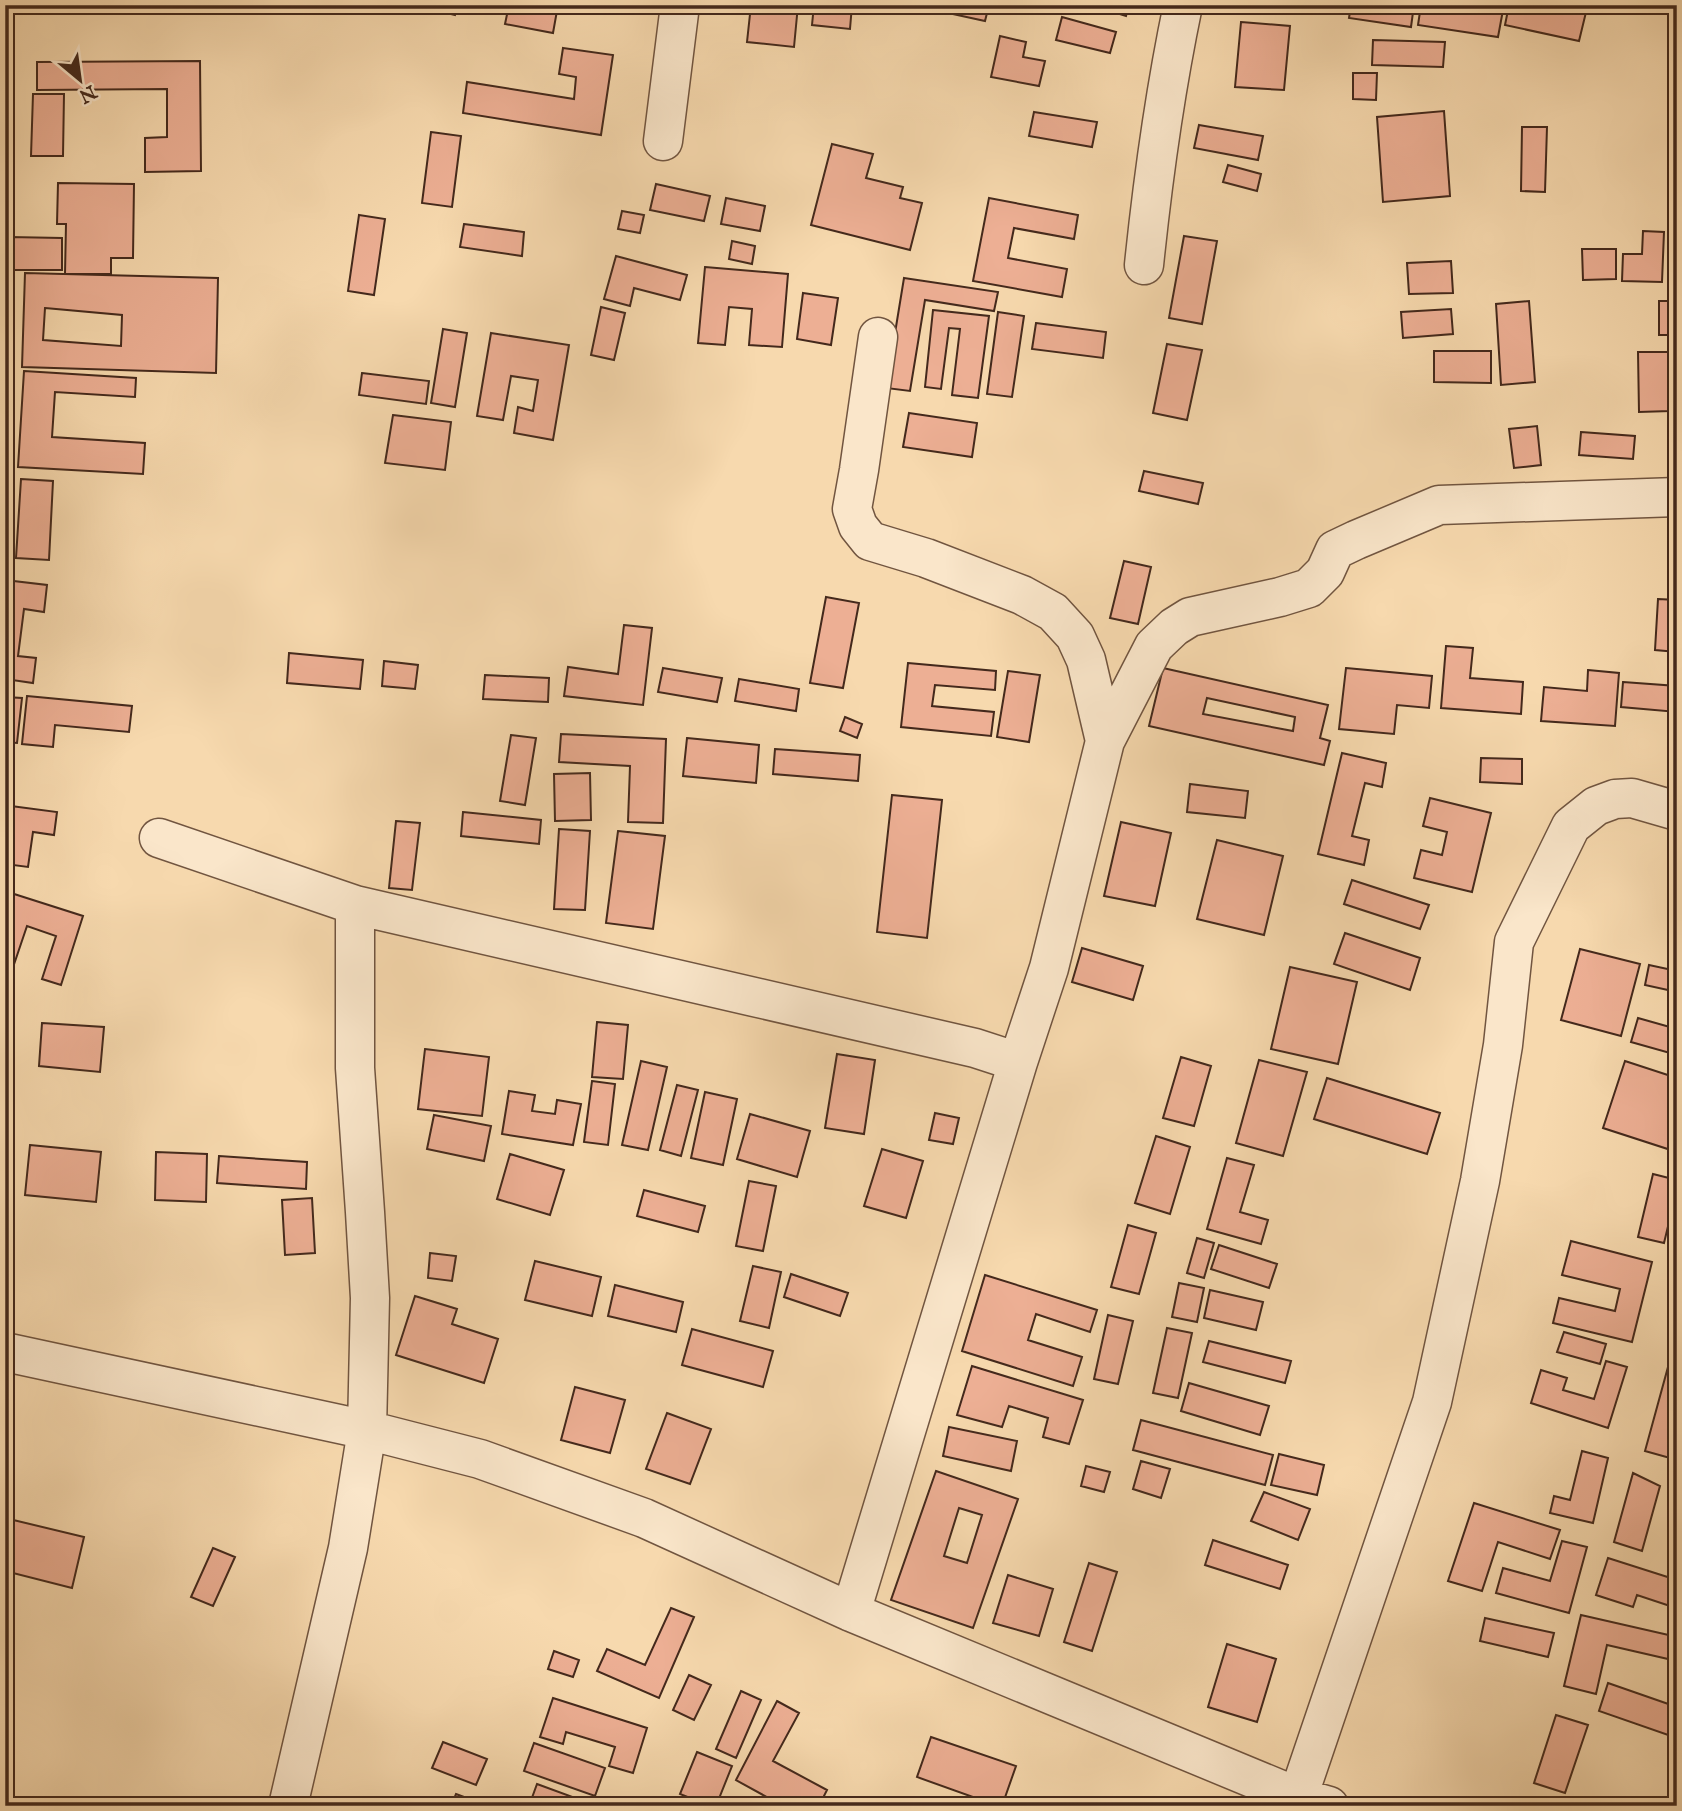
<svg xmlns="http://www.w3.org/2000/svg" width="1682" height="1811" font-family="'IM FELL English',serif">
<rect width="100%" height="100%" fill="#f7d9ae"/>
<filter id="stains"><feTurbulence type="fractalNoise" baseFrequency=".00286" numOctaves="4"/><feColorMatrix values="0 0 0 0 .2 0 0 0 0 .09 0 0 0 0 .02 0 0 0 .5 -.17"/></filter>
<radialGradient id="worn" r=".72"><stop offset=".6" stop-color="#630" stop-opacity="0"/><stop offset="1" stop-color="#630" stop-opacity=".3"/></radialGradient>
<!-- building -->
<path fill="#edaf94" stroke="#44291c" stroke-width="2" fill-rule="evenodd" d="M 432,5 L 458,5 L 455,15 L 431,9 Z
M 509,5 L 558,5 L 553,33 L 505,24 Z
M 751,5 L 798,5 L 794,47 L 747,42 Z
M 814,5 L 852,5 L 850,29 L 812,25 Z
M 949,5 L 989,5 L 985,21 L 948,13 Z
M 1091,5 L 1129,5 L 1126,16 Z
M 1351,5 L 1414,5 L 1411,27 L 1349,18 Z
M 1421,5 L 1464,5 L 1503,10 L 1498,37 L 1418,25 Z
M 1509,5 L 1574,5 L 1587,8 L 1579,41 L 1505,25 Z
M 1062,17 L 1116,32 L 1110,53 L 1056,40 Z
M 1241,22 L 1290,26 L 1284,90 L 1235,87 Z
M 1000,36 L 1026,42 L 1023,57 L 1045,61 L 1039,86 L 991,77 Z
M 1373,40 L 1445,42 L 1443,67 L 1372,65 Z
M 563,48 L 613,55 L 601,135 L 463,113 L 467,82 L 574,99 L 576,77 L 559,74 Z
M 200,61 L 201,171 L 145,172 L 145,138 L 167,137 L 167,89 L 37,90 L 37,62 Z
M 1353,73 L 1377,73 L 1376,100 L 1353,99 Z
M 33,94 L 64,94 L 63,156 L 31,156 Z
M 1444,111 L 1450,196 L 1383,202 L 1377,117 Z
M 1034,112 L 1097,122 L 1092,147 L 1029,136 Z
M 1199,125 L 1263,136 L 1258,160 L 1194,148 Z
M 1522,127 L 1547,127 L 1545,192 L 1521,191 Z
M 431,132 L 461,136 L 452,207 L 422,203 Z
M 832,144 L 873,154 L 866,178 L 903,187 L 900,198 L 922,203 L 910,250 L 811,225 Z
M 1228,165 L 1261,174 L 1257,191 L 1223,182 Z
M 58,183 L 134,184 L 133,258 L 111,258 L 111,274 L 65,274 L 66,224 L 57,224 Z
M 656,184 L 710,196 L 704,221 L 650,210 Z
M 1670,187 L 1677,187 L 1677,272 L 1674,273 Z
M 726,198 L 765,206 L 760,231 L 721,224 Z
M 989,198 L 1078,215 L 1074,239 L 1014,228 L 1008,258 L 1067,269 L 1062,297 L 973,281 Z
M 622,211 L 644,215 L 640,233 L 618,229 Z
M 359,215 L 385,219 L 374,295 L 348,291 Z
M 464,224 L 524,232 L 522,256 L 460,247 Z
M 1643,231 L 1664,232 L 1662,282 L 1622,281 L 1623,254 L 1642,254 Z
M 1184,236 L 1217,241 L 1202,324 L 1169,318 Z
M 9,237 L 62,238 L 62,270 L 9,270 Z
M 732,241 L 755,246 L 752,264 L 729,259 Z
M 1582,249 L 1616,249 L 1616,279 L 1583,280 Z
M 616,256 L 687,275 L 680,300 L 634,288 L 630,306 L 604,299 Z
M 1451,261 L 1453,293 L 1409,294 L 1407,263 Z
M 705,267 L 788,274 L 782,347 L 749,345 L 752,309 L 729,307 L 725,345 L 698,343 Z
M 25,273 L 218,278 L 216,373 L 22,367 ZM 45,308 L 122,315 L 121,346 L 43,340 Z
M 904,278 L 998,292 L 994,311 L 925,300 L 910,391 L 886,388 Z
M 803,293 L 838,298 L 831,345 L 797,339 Z
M 1529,301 L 1535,382 L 1501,385 L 1496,304 Z
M 1659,301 L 1677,301 L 1677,335 L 1659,335 Z
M 601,307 L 625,313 L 614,360 L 591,355 Z
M 1451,309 L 1453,334 L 1403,338 L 1401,312 Z
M 933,310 L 989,316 L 978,398 L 952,395 L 960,329 L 949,328 L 941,389 L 925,387 Z
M 998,312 L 1024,316 L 1012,397 L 987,394 Z
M 1036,323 L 1106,332 L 1103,358 L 1032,349 Z
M 443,329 L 467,333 L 455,407 L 431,403 Z
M 491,333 L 569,345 L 553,440 L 514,433 L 518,407 L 533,411 L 538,380 L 511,376 L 503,420 L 477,416 Z
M 1167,344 L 1202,350 L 1187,420 L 1153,413 Z
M 1434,351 L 1491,351 L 1491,383 L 1434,382 Z
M 1638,352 L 1669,352 L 1670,411 L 1639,412 Z
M 24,371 L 136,378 L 135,397 L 55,392 L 52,437 L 145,443 L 143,474 L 18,467 Z
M 362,373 L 429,381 L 426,404 L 359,395 Z
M 909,413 L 977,423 L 972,457 L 903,447 Z
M 393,415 L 451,422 L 445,470 L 385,463 Z
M 1537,426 L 1541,465 L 1514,468 L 1509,429 Z
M 1581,432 L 1635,436 L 1633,459 L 1579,455 Z
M 1144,471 L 1203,483 L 1198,504 L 1139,491 Z
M 21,479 L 53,481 L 49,560 L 16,558 Z
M 1124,561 L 1151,567 L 1138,624 L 1110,618 Z
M 5,580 L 47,585 L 44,612 L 24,609 L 18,656 L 36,658 L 33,683 L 5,679 Z
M 826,597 L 859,603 L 843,688 L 810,683 Z
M 1658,599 L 1677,600 L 1677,652 L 1655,650 Z
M 624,625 L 652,628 L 643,705 L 564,696 L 568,667 L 618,674 Z
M 1446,646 L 1473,648 L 1470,678 L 1523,682 L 1521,714 L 1441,708 Z
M 289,653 L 363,660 L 360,689 L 287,683 Z
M 384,661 L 418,665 L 415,689 L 382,686 Z
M 908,663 L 996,671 L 995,690 L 935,685 L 932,706 L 994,712 L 991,736 L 901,727 Z
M 663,668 L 722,678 L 717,702 L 658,692 Z
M 1163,668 L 1328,705 L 1320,738 L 1330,741 L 1324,765 L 1149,726 ZM 1207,698 L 1295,717 L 1293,731 L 1203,714 Z
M 1346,668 L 1432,676 L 1429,708 L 1397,705 L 1394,734 L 1339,729 Z
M 1588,670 L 1619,673 L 1615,726 L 1541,721 L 1544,687 L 1587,691 Z
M 1008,671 L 1040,675 L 1029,742 L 997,737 Z
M 485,675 L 549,678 L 548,702 L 483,699 Z
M 739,679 L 799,689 L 796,711 L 735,701 Z
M 1623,682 L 1677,686 L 1677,712 L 1621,707 Z
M 27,696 L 132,706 L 129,732 L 55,725 L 53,747 L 22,744 Z
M 5,697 L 22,698 L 17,743 L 5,742 Z
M 845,717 L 862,724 L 857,738 L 840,731 Z
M 561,734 L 666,739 L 663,823 L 628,822 L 630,766 L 559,762 Z
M 511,735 L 536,738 L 525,805 L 500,801 Z
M 687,738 L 759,745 L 756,783 L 683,776 Z
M 775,749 L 860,755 L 858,781 L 773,774 Z
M 1342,753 L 1386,763 L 1382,787 L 1365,783 L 1352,836 L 1369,840 L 1364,865 L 1318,854 Z
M 1481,758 L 1522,759 L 1522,784 L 1480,782 Z
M 590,773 L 591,820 L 555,821 L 554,774 Z
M 1190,784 L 1248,791 L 1245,818 L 1187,812 Z
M 892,795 L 942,800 L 927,938 L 877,932 Z
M 1430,798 L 1491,813 L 1472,892 L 1414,878 L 1421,850 L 1442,855 L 1447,832 L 1423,826 Z
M 11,806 L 57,812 L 54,835 L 33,832 L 28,867 L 5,864 Z
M 463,812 L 541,820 L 539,844 L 461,836 Z
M 396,821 L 420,823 L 412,890 L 389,888 Z
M 1121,822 L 1171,833 L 1155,906 L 1104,896 Z
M 559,829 L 590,831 L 585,910 L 554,909 Z
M 618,831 L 665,836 L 653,929 L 606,923 Z
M 1217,840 L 1283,856 L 1264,935 L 1197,919 Z
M 1352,880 L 1429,905 L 1420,929 L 1344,904 Z
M 11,893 L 83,916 L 61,985 L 42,979 L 56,936 L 27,926 L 5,991 L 5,911 Z
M 1345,933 L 1420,958 L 1410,990 L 1334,964 Z
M 1082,948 L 1143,966 L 1133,1000 L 1072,982 Z
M 1580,949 L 1640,964 L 1621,1036 L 1561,1020 Z
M 1649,965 L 1677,971 L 1677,992 L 1645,985 Z
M 1290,967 L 1357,982 L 1338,1064 L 1271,1049 Z
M 1638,1018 L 1677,1029 L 1677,1055 L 1631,1042 Z
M 597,1022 L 628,1025 L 623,1079 L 592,1077 Z
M 42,1023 L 104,1027 L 100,1072 L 39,1066 Z
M 425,1049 L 489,1057 L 482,1116 L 418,1109 Z
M 837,1054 L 875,1060 L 864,1134 L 825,1128 Z
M 1181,1057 L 1211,1066 L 1194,1126 L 1163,1118 Z
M 1259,1060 L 1307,1072 L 1283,1156 L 1236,1143 Z
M 641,1061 L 667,1067 L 648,1150 L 622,1145 Z
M 1625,1061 L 1677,1078 L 1677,1152 L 1603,1128 Z
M 1327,1078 L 1440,1113 L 1427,1154 L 1314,1119 Z
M 592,1081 L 615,1084 L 608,1145 L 584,1142 Z
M 677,1085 L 698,1090 L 681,1156 L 660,1150 Z
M 509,1091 L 535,1095 L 532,1111 L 555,1114 L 557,1100 L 581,1104 L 573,1145 L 502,1134 Z
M 705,1092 L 737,1099 L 723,1165 L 691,1158 Z
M 935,1113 L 959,1118 L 953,1144 L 929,1140 Z
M 750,1114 L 810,1131 L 797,1177 L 737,1159 Z
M 434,1115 L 491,1126 L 484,1161 L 427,1149 Z
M 1156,1136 L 1190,1147 L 1170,1214 L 1135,1203 Z
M 30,1145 L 101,1152 L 96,1202 L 25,1195 Z
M 882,1149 L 923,1161 L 906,1218 L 864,1206 Z
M 156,1152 L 207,1154 L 206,1202 L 155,1200 Z
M 510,1154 L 564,1170 L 550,1215 L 497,1199 Z
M 219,1156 L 307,1162 L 306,1189 L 217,1183 Z
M 1227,1158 L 1254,1165 L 1240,1212 L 1268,1220 L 1261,1244 L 1207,1229 Z
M 1653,1174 L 1677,1180 L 1677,1189 L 1664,1243 L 1638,1237 Z
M 749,1181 L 776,1186 L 763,1251 L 736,1246 Z
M 644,1190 L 705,1206 L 698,1232 L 637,1216 Z
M 312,1198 L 315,1253 L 285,1255 L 282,1200 Z
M 1128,1225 L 1156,1233 L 1139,1294 L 1111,1287 Z
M 1197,1238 L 1214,1243 L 1204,1278 L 1187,1273 Z
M 1571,1241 L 1652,1262 L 1632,1342 L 1553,1323 L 1559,1298 L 1615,1311 L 1620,1289 L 1562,1275 Z
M 1219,1245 L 1277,1264 L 1269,1288 L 1211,1269 Z
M 430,1253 L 456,1256 L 452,1281 L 428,1278 Z
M 535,1261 L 601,1277 L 592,1316 L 525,1300 Z
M 753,1266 L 781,1272 L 769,1328 L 740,1321 Z
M 791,1274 L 848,1293 L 840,1316 L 784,1297 Z
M 985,1275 L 1097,1310 L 1090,1332 L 1036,1314 L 1028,1340 L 1082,1357 L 1073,1386 L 962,1351 Z
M 1179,1283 L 1204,1288 L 1197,1322 L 1172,1317 Z
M 615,1285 L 683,1302 L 676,1332 L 608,1316 Z
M 1210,1290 L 1263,1302 L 1256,1330 L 1204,1318 Z
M 415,1296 L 457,1309 L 452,1324 L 498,1339 L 484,1383 L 396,1355 Z
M 1108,1315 L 1133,1321 L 1118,1384 L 1094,1379 Z
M 1167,1328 L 1192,1333 L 1178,1398 L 1153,1393 Z
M 692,1329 L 773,1351 L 763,1387 L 682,1365 Z
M 1564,1332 L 1606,1344 L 1600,1364 L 1557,1352 Z
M 1209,1341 L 1291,1361 L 1285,1383 L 1203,1362 Z
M 1606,1361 L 1627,1367 L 1608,1428 L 1531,1403 L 1541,1370 L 1567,1378 L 1563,1390 L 1594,1399 Z
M 972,1366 L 1083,1400 L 1069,1444 L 1043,1437 L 1048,1418 L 1009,1406 L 1002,1427 L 957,1415 Z
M 1668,1367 L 1677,1369 L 1677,1460 L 1645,1451 Z
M 1189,1383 L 1269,1406 L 1260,1435 L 1181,1411 Z
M 575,1387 L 625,1400 L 610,1453 L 561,1440 Z
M 667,1413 L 711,1429 L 690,1484 L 646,1469 Z
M 1141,1420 L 1273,1455 L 1265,1485 L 1133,1450 Z
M 949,1427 L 1017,1441 L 1011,1471 L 943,1456 Z
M 1582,1451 L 1608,1458 L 1593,1523 L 1550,1513 L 1554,1496 L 1570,1500 Z
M 1279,1454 L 1324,1465 L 1317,1495 L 1271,1485 Z
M 1141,1461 L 1170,1469 L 1161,1498 L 1133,1489 Z
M 1086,1466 L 1110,1472 L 1104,1492 L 1081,1486 Z
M 936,1471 L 1018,1499 L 973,1628 L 891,1600 ZM 959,1508 L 982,1515 L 967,1563 L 944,1556 Z
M 1633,1473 L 1660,1486 L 1642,1551 L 1614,1542 Z
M 1264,1492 L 1310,1509 L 1298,1540 L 1251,1521 Z
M 1474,1503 L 1560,1530 L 1550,1559 L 1498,1542 L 1482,1591 L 1448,1581 Z
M 5,1518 L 84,1537 L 72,1588 L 5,1571 Z
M 1213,1540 L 1288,1565 L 1280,1589 L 1205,1565 Z
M 1562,1541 L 1587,1547 L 1569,1613 L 1496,1593 L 1503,1568 L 1550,1581 Z
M 213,1548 L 235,1557 L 213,1606 L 191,1597 Z
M 1608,1558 L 1677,1580 L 1677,1597 L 1673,1607 L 1637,1595 L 1633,1607 L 1596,1595 Z
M 1089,1563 L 1117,1572 L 1092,1651 L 1064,1642 Z
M 1008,1575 L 1053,1589 L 1039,1636 L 993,1623 Z
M 671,1608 L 694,1617 L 659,1698 L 597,1671 L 607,1649 L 645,1665 Z
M 1581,1615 L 1673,1636 L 1668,1659 L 1607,1645 L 1596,1694 L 1564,1686 Z
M 1485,1618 L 1554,1633 L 1548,1657 L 1480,1641 Z
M 1227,1644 L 1276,1659 L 1257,1722 L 1208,1707 Z
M 554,1651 L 579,1660 L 573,1677 L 548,1669 Z
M 689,1675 L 711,1685 L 694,1720 L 673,1710 Z
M 1608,1683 L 1677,1707 L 1677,1719 L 1671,1736 L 1599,1711 Z
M 741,1691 L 761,1700 L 736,1758 L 716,1749 Z
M 553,1698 L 647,1728 L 633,1773 L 609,1766 L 615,1747 L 566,1732 L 563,1744 L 540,1737 Z
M 777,1701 L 799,1713 L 773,1761 L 827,1790 L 819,1806 L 783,1806 L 736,1780 Z
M 1556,1715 L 1588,1725 L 1565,1793 L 1534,1783 Z
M 931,1737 L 1016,1766 L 1002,1806 L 998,1806 L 917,1777 Z
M 443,1742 L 487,1759 L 476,1785 L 432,1768 Z
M 534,1743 L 605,1768 L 595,1796 L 524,1771 Z
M 697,1752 L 732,1766 L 716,1806 L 710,1806 L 680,1794 Z
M 537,1784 L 589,1803 L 588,1806 L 529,1806 Z
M 456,1794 L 488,1806 L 451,1806 Z"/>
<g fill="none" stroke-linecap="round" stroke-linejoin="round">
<!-- minor casing -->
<g stroke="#715540" stroke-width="41">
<path id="minor" d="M 663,141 L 680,5
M 1144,265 C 1153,178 1165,91 1183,5
M 1105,741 L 1154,646 L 1174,627 L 1190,617 L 1280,597 L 1309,588 L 1325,572 L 1335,550 L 1356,540 L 1439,505 L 1677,497
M 159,838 L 355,905 L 975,1048 L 1018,1062
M 5,1352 L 367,1430 L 480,1459 L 644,1518 L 851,1612 L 1298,1797 L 1329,1806
M 851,1612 L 1018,1062 L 1049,968 L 1105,741 L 1086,660 L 1075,636 L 1053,612 L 1022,595 L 926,558 L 870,541 L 858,526 L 852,509 L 859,470 L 878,337
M 1298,1797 L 1432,1402 L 1480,1181 L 1503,1045 L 1514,942 L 1571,826 L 1596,806 L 1615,799 L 1632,798 L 1677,811
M 288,1806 L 348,1548 L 367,1430 L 370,1298 L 365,1212 L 355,1068 L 355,905"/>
</g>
<!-- minor -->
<use href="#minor" stroke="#fae6ca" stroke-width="38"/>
</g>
<!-- margin -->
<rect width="1682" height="1811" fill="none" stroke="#f7d9ae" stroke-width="28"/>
<rect x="7" y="7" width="1668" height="1797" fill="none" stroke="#44291c" stroke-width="3.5"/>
<rect x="14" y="14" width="1654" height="1783" fill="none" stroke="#44291c" stroke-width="2"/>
<!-- north arrow -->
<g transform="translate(80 80) rotate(151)" stroke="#fae6ca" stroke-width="5" paint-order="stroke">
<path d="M0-5L12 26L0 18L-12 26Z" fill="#44291c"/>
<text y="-10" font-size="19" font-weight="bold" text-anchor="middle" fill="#44291c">N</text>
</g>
<rect width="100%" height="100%" filter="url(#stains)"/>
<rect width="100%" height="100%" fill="url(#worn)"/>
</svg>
